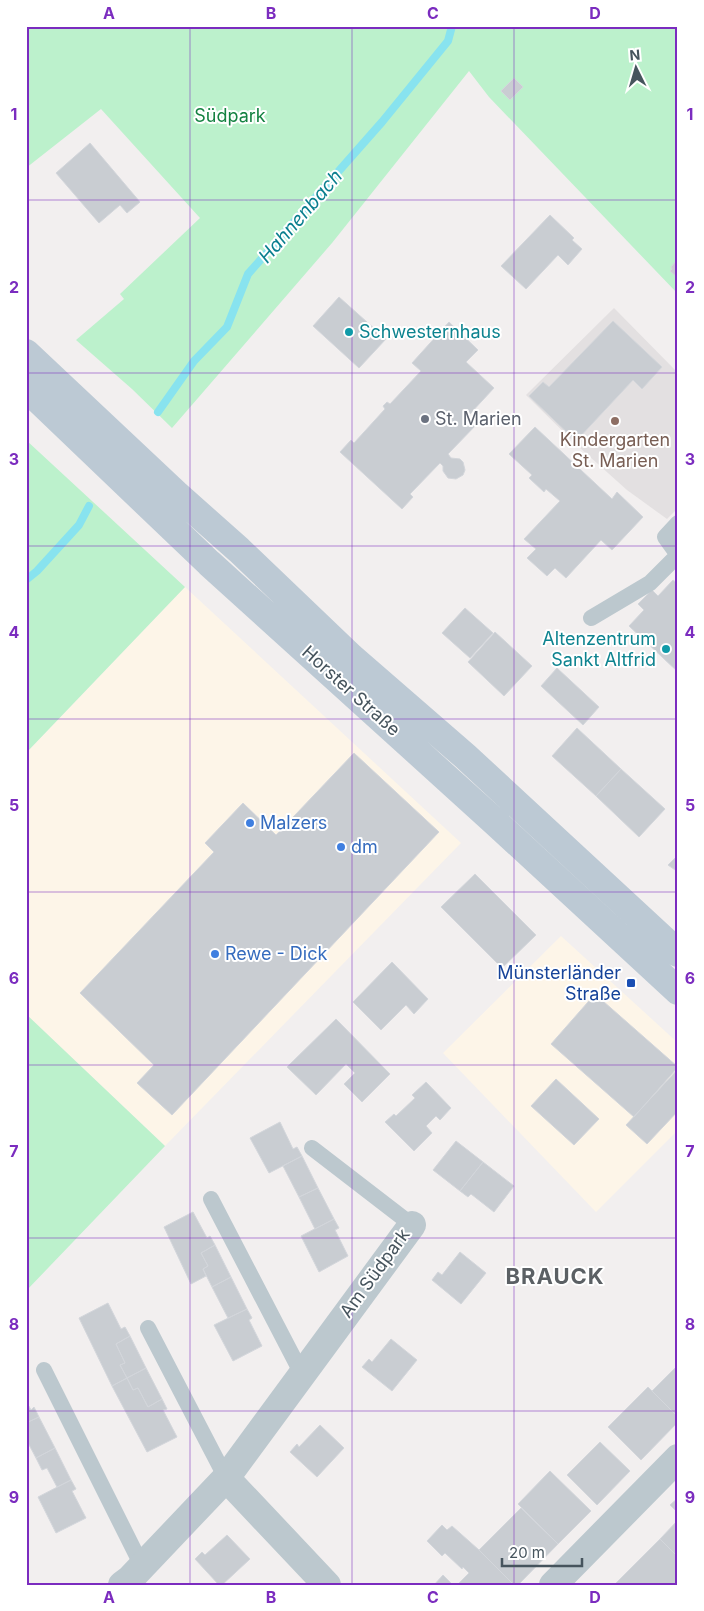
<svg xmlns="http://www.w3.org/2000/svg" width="704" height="1611" font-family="Inter,sans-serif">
<rect width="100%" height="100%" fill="#f2efef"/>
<!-- commercial -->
<path fill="#fdf5e8" d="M 185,587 L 461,843 L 165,1146 L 26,1014 L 26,753 Z
M 561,936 L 678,1043 L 678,1130 L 596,1212 L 443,1053 Z"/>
<!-- education -->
<path fill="#e3e0e1" d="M 614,308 L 678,373 L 678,508 L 667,519 L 627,490 L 579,447 L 526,395 Z"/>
<!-- green -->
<path fill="#bcf1cc" d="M 26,26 L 678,26 L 678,294 L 489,97 L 469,71 L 332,243 L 172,428 L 132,389 L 76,340 L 124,299 L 120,294 L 200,218 L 101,109 L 26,168 Z
M 26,440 L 185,587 L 26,753 Z
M 26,1014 L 165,1146 L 26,1291 Z"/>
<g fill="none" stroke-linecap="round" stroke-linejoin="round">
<!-- stream -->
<path stroke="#88e3ef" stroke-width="8" d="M 158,412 L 194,361 L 227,327 L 248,274 L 382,122 L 448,41 L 452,26
M 26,580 L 37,571 L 79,525 L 89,506"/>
</g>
<!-- building -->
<path fill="#c9cdd2" stroke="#d3d6db" d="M 514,78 L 523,87 L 510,100 L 501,91 Z
M 90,143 L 140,202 L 127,213 L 120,205 L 99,223 L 56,173 Z
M 550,215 L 574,238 L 572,240 L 582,249 L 568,265 L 558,255 L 526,289 L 501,266 Z
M 676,261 L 678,263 L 678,278 L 670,271 L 672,269 L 671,267 Z
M 339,297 L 386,339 L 359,368 L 313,326 Z
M 613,321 L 662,367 L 642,389 L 633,380 L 576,441 L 529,396 L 543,382 L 549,387 Z
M 449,322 L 478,350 L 466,362 L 494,388 L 469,415 L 478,423 L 448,454 L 451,458 L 460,459 L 463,462 L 465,470 L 463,475 L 456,479 L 448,478 L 443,471 L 443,466 L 440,463 L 410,494 L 413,497 L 402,509 L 340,452 L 351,440 L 354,443 L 385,409 L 383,406 L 387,402 L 390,404 L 421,371 L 412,363 Z
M 535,427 L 612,499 L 617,492 L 643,517 L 612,550 L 601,540 L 566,578 L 555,568 L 547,576 L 527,558 L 536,549 L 524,539 L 560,501 L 546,489 L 544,492 L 529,478 L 532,475 L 509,454 Z
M 673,580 L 678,584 L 678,672 L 629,626 L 644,610 L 638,604 L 652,590 L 658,596 Z
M 465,608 L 493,633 L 470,658 L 442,633 Z
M 495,632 L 532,666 L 504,696 L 468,662 Z
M 557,668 L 599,707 L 583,725 L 541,686 Z
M 577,728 L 621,769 L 596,796 L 552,756 Z
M 354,753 L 439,832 L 172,1115 L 137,1083 L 154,1065 L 80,993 L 214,852 L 205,843 L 243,803 L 276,835 Z
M 621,769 L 665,809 L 639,837 L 596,796 Z
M 678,855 L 678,872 L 668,865 Z
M 475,874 L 536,935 L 502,968 L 441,907 Z
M 392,962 L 428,999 L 414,1014 L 406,1005 L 381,1030 L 353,1002 Z
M 595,994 L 678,1067 L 634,1117 L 551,1044 Z
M 336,1019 L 390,1074 L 362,1102 L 344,1084 L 355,1073 L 346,1064 L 316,1095 L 287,1067 Z
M 678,1069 L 678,1111 L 647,1144 L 626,1125 Z
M 556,1079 L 599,1119 L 574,1145 L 531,1106 Z
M 426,1082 L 451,1108 L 440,1120 L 436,1116 L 426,1126 L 432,1133 L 414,1151 L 385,1122 L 394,1114 L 396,1116 L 415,1098 L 412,1095 Z
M 280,1122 L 293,1149 L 297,1147 L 302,1156 L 269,1173 L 250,1138 Z
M 456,1141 L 483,1162 L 460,1191 L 433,1170 Z
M 302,1156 L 318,1188 L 299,1197 L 283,1166 Z
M 483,1162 L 514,1186 L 494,1212 L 471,1194 L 468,1197 L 460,1191 Z
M 318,1188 L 334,1219 L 315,1229 L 299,1197 Z
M 193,1212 L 207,1238 L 210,1236 L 215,1245 L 201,1253 L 208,1266 L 203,1269 L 206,1276 L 191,1284 L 164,1227 Z
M 334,1219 L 339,1228 L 335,1230 L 348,1256 L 319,1272 L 301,1236 Z
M 215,1245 L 231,1277 L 212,1287 L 203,1269 L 208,1266 L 201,1253 Z
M 460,1252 L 486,1273 L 461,1304 L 432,1280 L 438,1272 L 442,1275 Z
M 231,1277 L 247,1309 L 228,1318 L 212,1287 Z
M 108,1303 L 121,1329 L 125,1327 L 130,1336 L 116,1344 L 125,1363 L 120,1365 L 127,1378 L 112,1386 L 79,1318 Z
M 247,1309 L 252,1318 L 249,1320 L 262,1346 L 233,1361 L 214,1325 Z
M 130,1336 L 146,1368 L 127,1378 L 120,1365 L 125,1363 L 116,1344 Z
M 391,1339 L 417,1360 L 392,1391 L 362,1367 L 369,1359 L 372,1362 Z
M 678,1365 L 678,1417 L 652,1391 Z
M 146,1368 L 162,1399 L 148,1407 L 138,1388 L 133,1390 L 127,1378 Z
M 127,1378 L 133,1390 L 138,1388 L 148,1407 L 162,1399 L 167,1409 L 163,1410 L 177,1437 L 147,1452 L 112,1386 Z
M 648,1387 L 678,1417 L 678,1422 L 641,1460 L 608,1427 Z
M 26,1401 L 31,1410 L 34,1407 L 39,1417 L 26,1423 Z
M 39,1417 L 55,1448 L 36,1458 L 26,1439 L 26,1423 Z
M 320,1425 L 344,1448 L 317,1477 L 290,1452 L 297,1444 L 299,1447 Z
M 600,1442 L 630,1471 L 597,1505 L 567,1475 Z
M 55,1448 L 71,1480 L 57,1487 L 47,1468 L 42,1470 L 36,1458 Z
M 550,1471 L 591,1511 L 558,1544 L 518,1504 Z
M 71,1480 L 76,1489 L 72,1491 L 86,1518 L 56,1533 L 38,1497 Z
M 678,1498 L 678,1513 L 670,1505 Z
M 521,1508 L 558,1544 L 518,1585 L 514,1585 L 479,1550 Z
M 678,1520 L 678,1557 L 660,1539 Z
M 442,1525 L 447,1530 L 452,1526 L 479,1550 L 514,1585 L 457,1585 L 469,1573 L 463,1567 L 462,1569 L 445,1553 L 442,1556 L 427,1541 Z
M 227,1535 L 250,1559 L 222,1585 L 219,1585 L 195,1559 L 202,1552 L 205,1555 Z
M 660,1539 L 678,1557 L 678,1585 L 614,1585 Z
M 443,1575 L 453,1585 L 434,1585 Z"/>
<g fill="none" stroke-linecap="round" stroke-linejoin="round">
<!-- service -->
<path stroke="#bcc8ce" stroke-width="16" d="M 591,618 L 650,583 L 678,555 L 665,537 L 678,523
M 312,1148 L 412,1225
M 211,1199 L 302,1374
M 148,1328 L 226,1478
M 44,1370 L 142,1566"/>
<!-- minor -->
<path stroke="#bcc8ce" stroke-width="28" d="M 226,1478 L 412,1225
M 122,1585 L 130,1579 L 226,1478 L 327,1585
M 553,1585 L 678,1458"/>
<!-- secondary -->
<path stroke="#bcc9d4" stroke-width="28" d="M 26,353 L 176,494 L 239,550 L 351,657 L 465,756 L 678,953
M 26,388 L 209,563 L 495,822 L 678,991"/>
</g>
<!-- grid -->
<path fill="none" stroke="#7b2cbf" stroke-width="1" stroke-opacity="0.55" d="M 190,26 L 190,1585M 352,26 L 352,1585M 514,26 L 514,1585M 26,200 L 678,200M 26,373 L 678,373M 26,546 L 678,546M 26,719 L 678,719M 26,892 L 678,892M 26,1065 L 678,1065M 26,1238 L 678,1238M 26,1411 L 678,1411"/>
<!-- markers -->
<g fill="#0f9aa8" stroke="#fff" stroke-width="2">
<circle cx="349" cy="332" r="5"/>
<circle cx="666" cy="649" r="5"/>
</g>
<circle fill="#6b7280" stroke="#fff" stroke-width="2" cx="425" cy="419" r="5"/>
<circle fill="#8d6e63" stroke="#fff" stroke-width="2" cx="615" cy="421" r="5"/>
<g fill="#3f7fe0" stroke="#fff" stroke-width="2">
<circle cx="250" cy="823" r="5"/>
<circle cx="341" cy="847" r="5"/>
<circle cx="215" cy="954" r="5"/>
</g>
<rect fill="#1a4fb4" stroke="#fff" stroke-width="2" x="626" y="978" width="10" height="10" rx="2.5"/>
<g text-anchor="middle" stroke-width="4" stroke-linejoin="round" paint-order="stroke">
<!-- park labels -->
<g font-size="18" fill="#148241" stroke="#fff">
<text x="230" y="122">Südpark</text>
</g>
<!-- culture labels -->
<g font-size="18" fill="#0d838f" stroke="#fff" text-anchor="start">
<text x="359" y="338">Schwesternhaus</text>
<text x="656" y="645" text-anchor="end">Altenzentrum<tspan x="656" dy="21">Sankt Altfrid</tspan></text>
</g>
<!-- worship labels -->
<g font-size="18" fill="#5b616d" stroke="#fff" text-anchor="start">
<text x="435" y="425">St. Marien</text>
</g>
<!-- education labels -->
<g font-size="18" fill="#785e54" stroke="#fff">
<text x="615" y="446">Kindergarten<tspan x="615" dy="21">St. Marien</tspan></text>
</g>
<!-- street labels -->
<g font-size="18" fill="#46545d" stroke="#fff">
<text transform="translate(351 691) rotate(42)" y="6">Horster Straße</text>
<text transform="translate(375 1273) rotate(-54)" y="6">Am Südpark</text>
</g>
<!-- shop labels -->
<g font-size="18" fill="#366cbe" stroke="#fff" text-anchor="start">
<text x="260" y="829">Malzers</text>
<text x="351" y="853">dm</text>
<text x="225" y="960">Rewe - Dick</text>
</g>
<!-- transit labels -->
<g font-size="18" fill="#164399" stroke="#fff" text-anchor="end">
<text x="621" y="979">Münsterländer<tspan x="621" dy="21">Straße</tspan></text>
</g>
<!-- water labels -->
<g font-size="19" font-style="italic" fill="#0a7f8f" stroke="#fff">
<text transform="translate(300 216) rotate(-49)" y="7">Hahnenbach</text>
</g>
<!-- district labels -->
<g font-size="22" font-weight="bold" letter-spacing="1" fill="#5b6064" stroke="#fff">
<text x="555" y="1284">BRAUCK</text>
</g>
</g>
<!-- border -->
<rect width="704" height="1611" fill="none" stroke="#ffffff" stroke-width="55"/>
<!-- north arrow -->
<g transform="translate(636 68) rotate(355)" stroke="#ffffff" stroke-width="4" paint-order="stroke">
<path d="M0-4L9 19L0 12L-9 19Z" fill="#46545d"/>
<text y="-8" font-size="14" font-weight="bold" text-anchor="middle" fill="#46545d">N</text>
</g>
<!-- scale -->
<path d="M502 1558v8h80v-8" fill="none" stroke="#46545d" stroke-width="2.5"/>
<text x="509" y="1558" font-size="15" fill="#46545d" stroke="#ffffff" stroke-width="4" paint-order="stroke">20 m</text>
<rect x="28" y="28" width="648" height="1556" fill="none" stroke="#7b2cbf" stroke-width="2"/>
<g font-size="16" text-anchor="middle" font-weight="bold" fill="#7b2cbf">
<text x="109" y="19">A</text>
<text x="271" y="19">B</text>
<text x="433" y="19">C</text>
<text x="595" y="19">D</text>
<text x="14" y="120">1</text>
<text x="690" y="120">1</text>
<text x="14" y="293">2</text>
<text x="690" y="293">2</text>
<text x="14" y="465">3</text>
<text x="690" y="465">3</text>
<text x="14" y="638">4</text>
<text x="690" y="638">4</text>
<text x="14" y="811">5</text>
<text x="690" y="811">5</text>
<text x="14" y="984">6</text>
<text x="690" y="984">6</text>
<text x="14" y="1157">7</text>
<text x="690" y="1157">7</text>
<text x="14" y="1330">8</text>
<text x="690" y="1330">8</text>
<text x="14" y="1503">9</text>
<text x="690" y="1503">9</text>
<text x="109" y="1603">A</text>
<text x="271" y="1603">B</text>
<text x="433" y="1603">C</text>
<text x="595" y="1603">D</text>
</g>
</svg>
